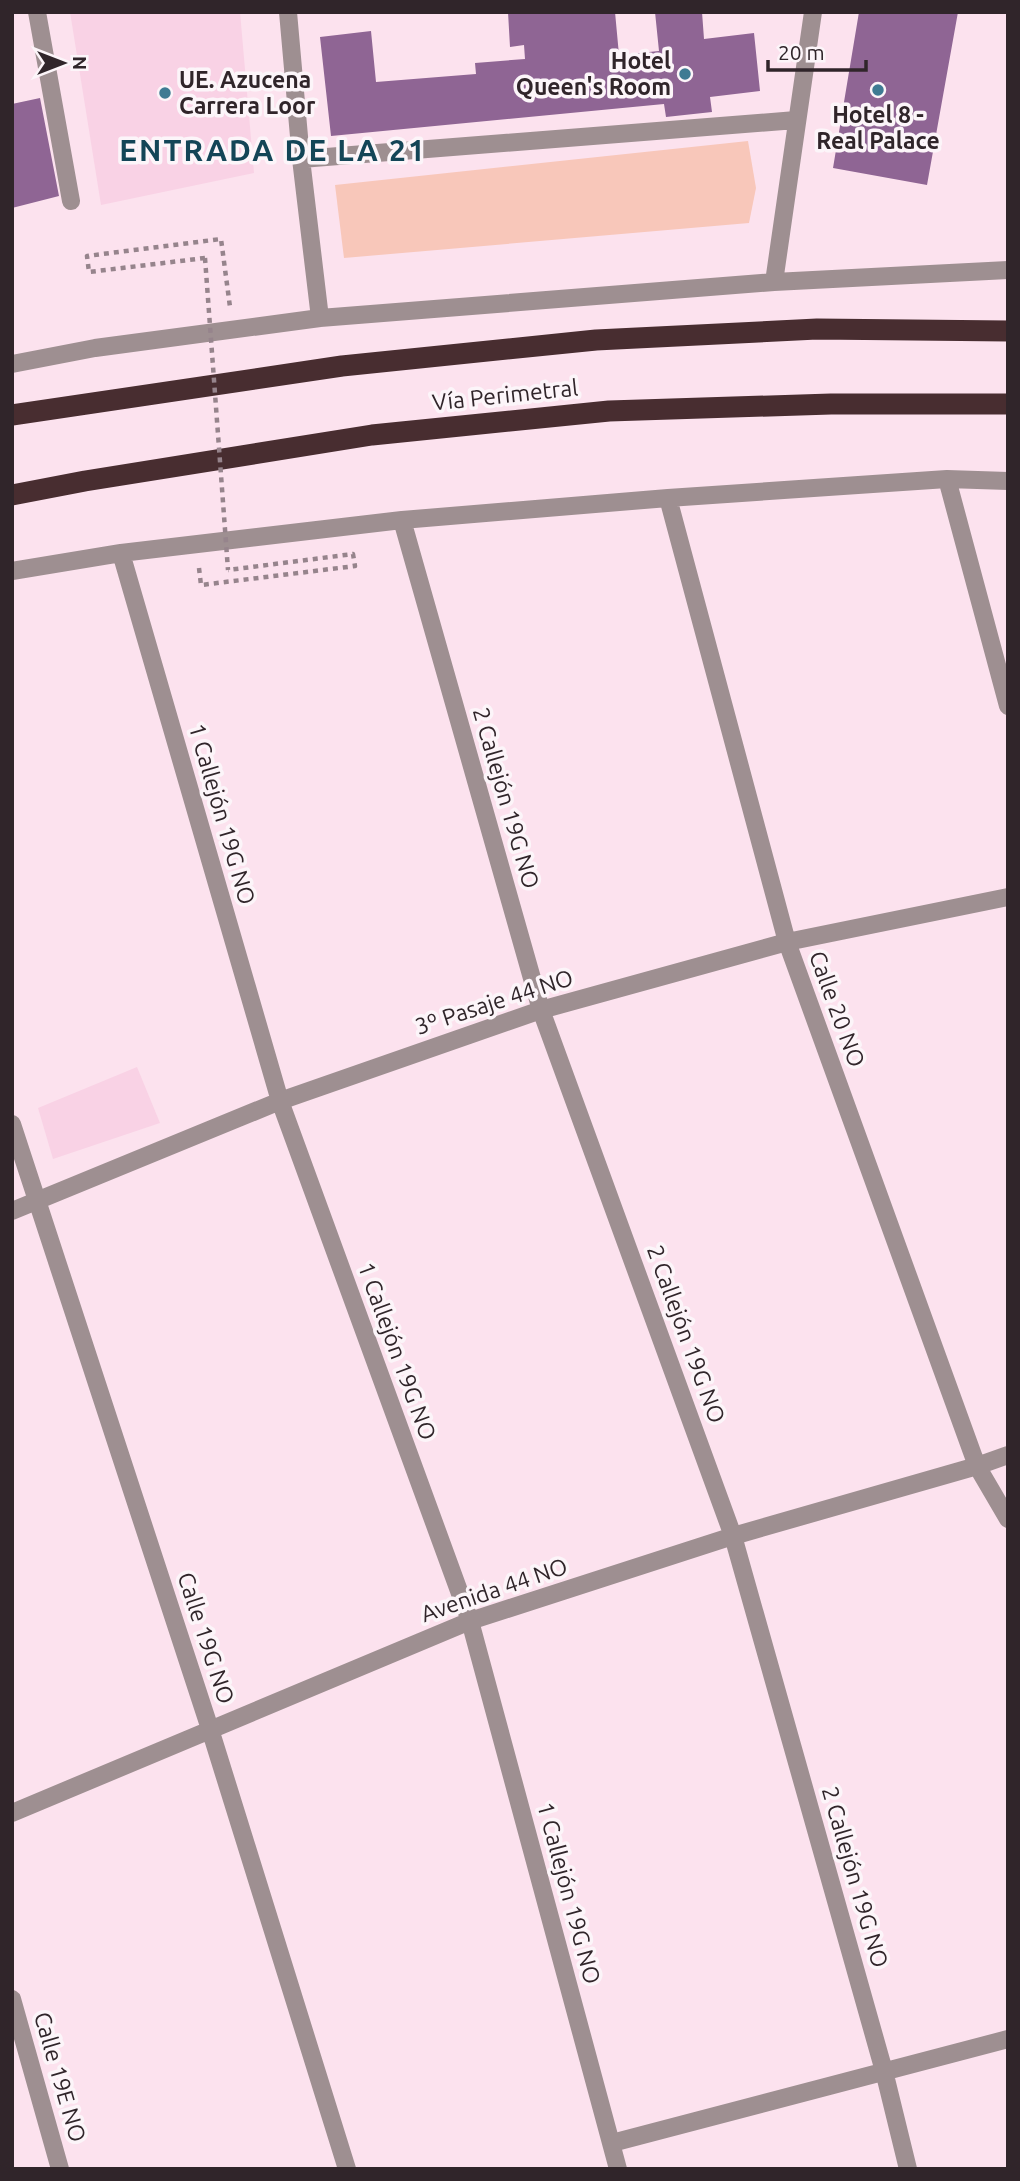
<svg xmlns="http://www.w3.org/2000/svg" width="1020" height="2181" font-family="Ubuntu,sans-serif">
<rect width="100%" height="100%" fill="#fce2ee"/>
<!-- built -->
<path fill="#f9d2e5" d="M 70,12 L 240,12 L 254,173 L 101,205 Z
M 137,1067 L 160,1123 L 53,1159 L 38,1108 Z"/>
<!-- green -->
<path fill="#f8c7ba" d="M 748,141 L 756,188 L 749,223 L 344,258 L 335,185 Z"/>
<!-- building -->
<path fill="#8f6594" d="M 508,12 L 615,12 L 619,55 L 659,51 L 655,12 L 702,12 L 704,39 L 754,33 L 760,91 L 710,97 L 712,112 L 666,117 L 664,104 L 331,136 L 320,37 L 371,31 L 376,82 L 476,74 L 475,63 L 525,59 L 524,45 L 510,47 Z
M 859,12 L 958,12 L 927,185 L 833,168 Z
M 40,98 L 59,196 L 12,208 L 12,104 Z"/>
<g fill="none" stroke-linecap="round" stroke-linejoin="round">
<!-- path -->
<path stroke="#96848c" stroke-width="4.5" stroke-dasharray="5 5" stroke-linecap="butt" d="M 205,258 L 89,272 L 87,256 L 221,239 L 230,307
M 199,568 L 201,585 L 355,566 L 353,554 L 228,570"/>
<!-- street -->
<path stroke="#9e8f91" stroke-width="18" d="M 37,12 L 71,201
M 288,12 L 301,159 L 320,318
M 301,159 L 796,120
M 774,282 L 813,12
M 12,364 L 95,348 L 320,318 L 774,282 L 1008,270
M 947,479 L 1008,706
M 668,498 L 787,942 L 977,1466 L 1008,1519
M 402,520 L 541,1010 L 733,1536 L 884,2071 L 908,2169
M 121,553 L 280,1101 L 470,1621 L 618,2169
M 12,571 L 121,553 L 402,520 L 668,498 L 947,479 L 1008,481
M 12,1124 L 210,1729 L 347,2169
M 12,1211 L 280,1101 L 541,1010 L 787,942 L 1008,897
M 12,1813 L 470,1621 L 733,1536 L 977,1466 L 1008,1455
M 12,1999 L 60,2169
M 612,2143 L 1008,2039"/>
<!-- highway -->
<path stroke="#482d30" stroke-width="21" d="M 12,415 L 342,366 L 596,340 L 817,329 L 1008,331
M 12,495 L 85,481 L 372,435 L 609,411 L 831,404 L 1008,404"/>
<!-- path-bridge -->
<path stroke="#96848c" stroke-width="4.5" stroke-dasharray="5 5" stroke-linecap="butt" d="M 205,258 L 228,570"/>
</g>
<!-- markers -->
<g fill="#3f7b93" stroke="#fcf5f9" stroke-width="2.5">
<circle cx="685" cy="74" r="7"/>
<circle cx="878" cy="90" r="7"/>
<circle cx="165" cy="93" r="7"/>
</g>
<g text-anchor="middle" stroke-width="7" stroke-linejoin="round" paint-order="stroke">
<!-- poi labels -->
<g font-size="23" font-weight="bold" fill="#30252a" stroke="#fcf5f9" text-anchor="end">
<text x="671" y="69">Hotel<tspan x="671" dy="26">Queen's Room</tspan></text>
<text x="179" y="88" text-anchor="start">UE. Azucena<tspan x="179" dy="26">Carrera Loor</tspan></text>
<text x="878" y="123" text-anchor="middle">Hotel 8 -<tspan x="878" dy="26">Real Palace</tspan></text>
</g>
<!-- street labels -->
<g font-size="23" fill="#30252a" stroke="#fcf5f9">
<text transform="translate(505 395) rotate(-6)" y="8">Vía Perimetral</text>
<text transform="translate(506 798) rotate(74)" y="8">2 Callejón 19G NO</text>
<text transform="translate(222 814) rotate(74)" y="8">1 Callejón 19G NO</text>
<text transform="translate(494 1002) rotate(-18)" y="8">3º Pasaje 44 NO</text>
<text transform="translate(837 1009) rotate(70)" y="8">Calle 20 NO</text>
<text transform="translate(686 1334) rotate(70)" y="8">2 Callejón 19G NO</text>
<text transform="translate(397 1351) rotate(70)" y="8">1 Callejón 19G NO</text>
<text transform="translate(494 1590) rotate(-19)" y="8">Avenida 44 NO</text>
<text transform="translate(206 1638) rotate(72)" y="8">Calle 19G NO</text>
<text transform="translate(855 1877) rotate(74)" y="8">2 Callejón 19G NO</text>
<text transform="translate(569 1893) rotate(75)" y="8">1 Callejón 19G NO</text>
<text transform="translate(60 2077) rotate(74)" y="8">Calle 19E NO</text>
</g>
<!-- district labels -->
<g font-size="30" font-weight="bold" letter-spacing="2" fill="#134557" stroke="#fcf5f9">
<text x="273" y="161">ENTRADA DE LA 21</text>
</g>
</g>
<!-- border -->
<rect width="1020" height="2181" fill="none" stroke="#30252a" stroke-width="28"/>
<!-- north arrow -->
<g transform="translate(63 63) rotate(90)" stroke="#fcf5f9" stroke-width="5" paint-order="stroke">
<path d="M0-5L12 26L0 18L-12 26Z" fill="#30252a"/>
<text y="-10" font-size="19" font-weight="bold" text-anchor="middle" fill="#30252a">N</text>
</g>
<!-- scale -->
<path d="M768 60v10h98v-10" fill="none" stroke="#30252a" stroke-width="3.5"/>
<text x="778" y="60" font-size="21" fill="#30252a" stroke="#fcf5f9" stroke-width="5" paint-order="stroke">20 m</text>
</svg>
